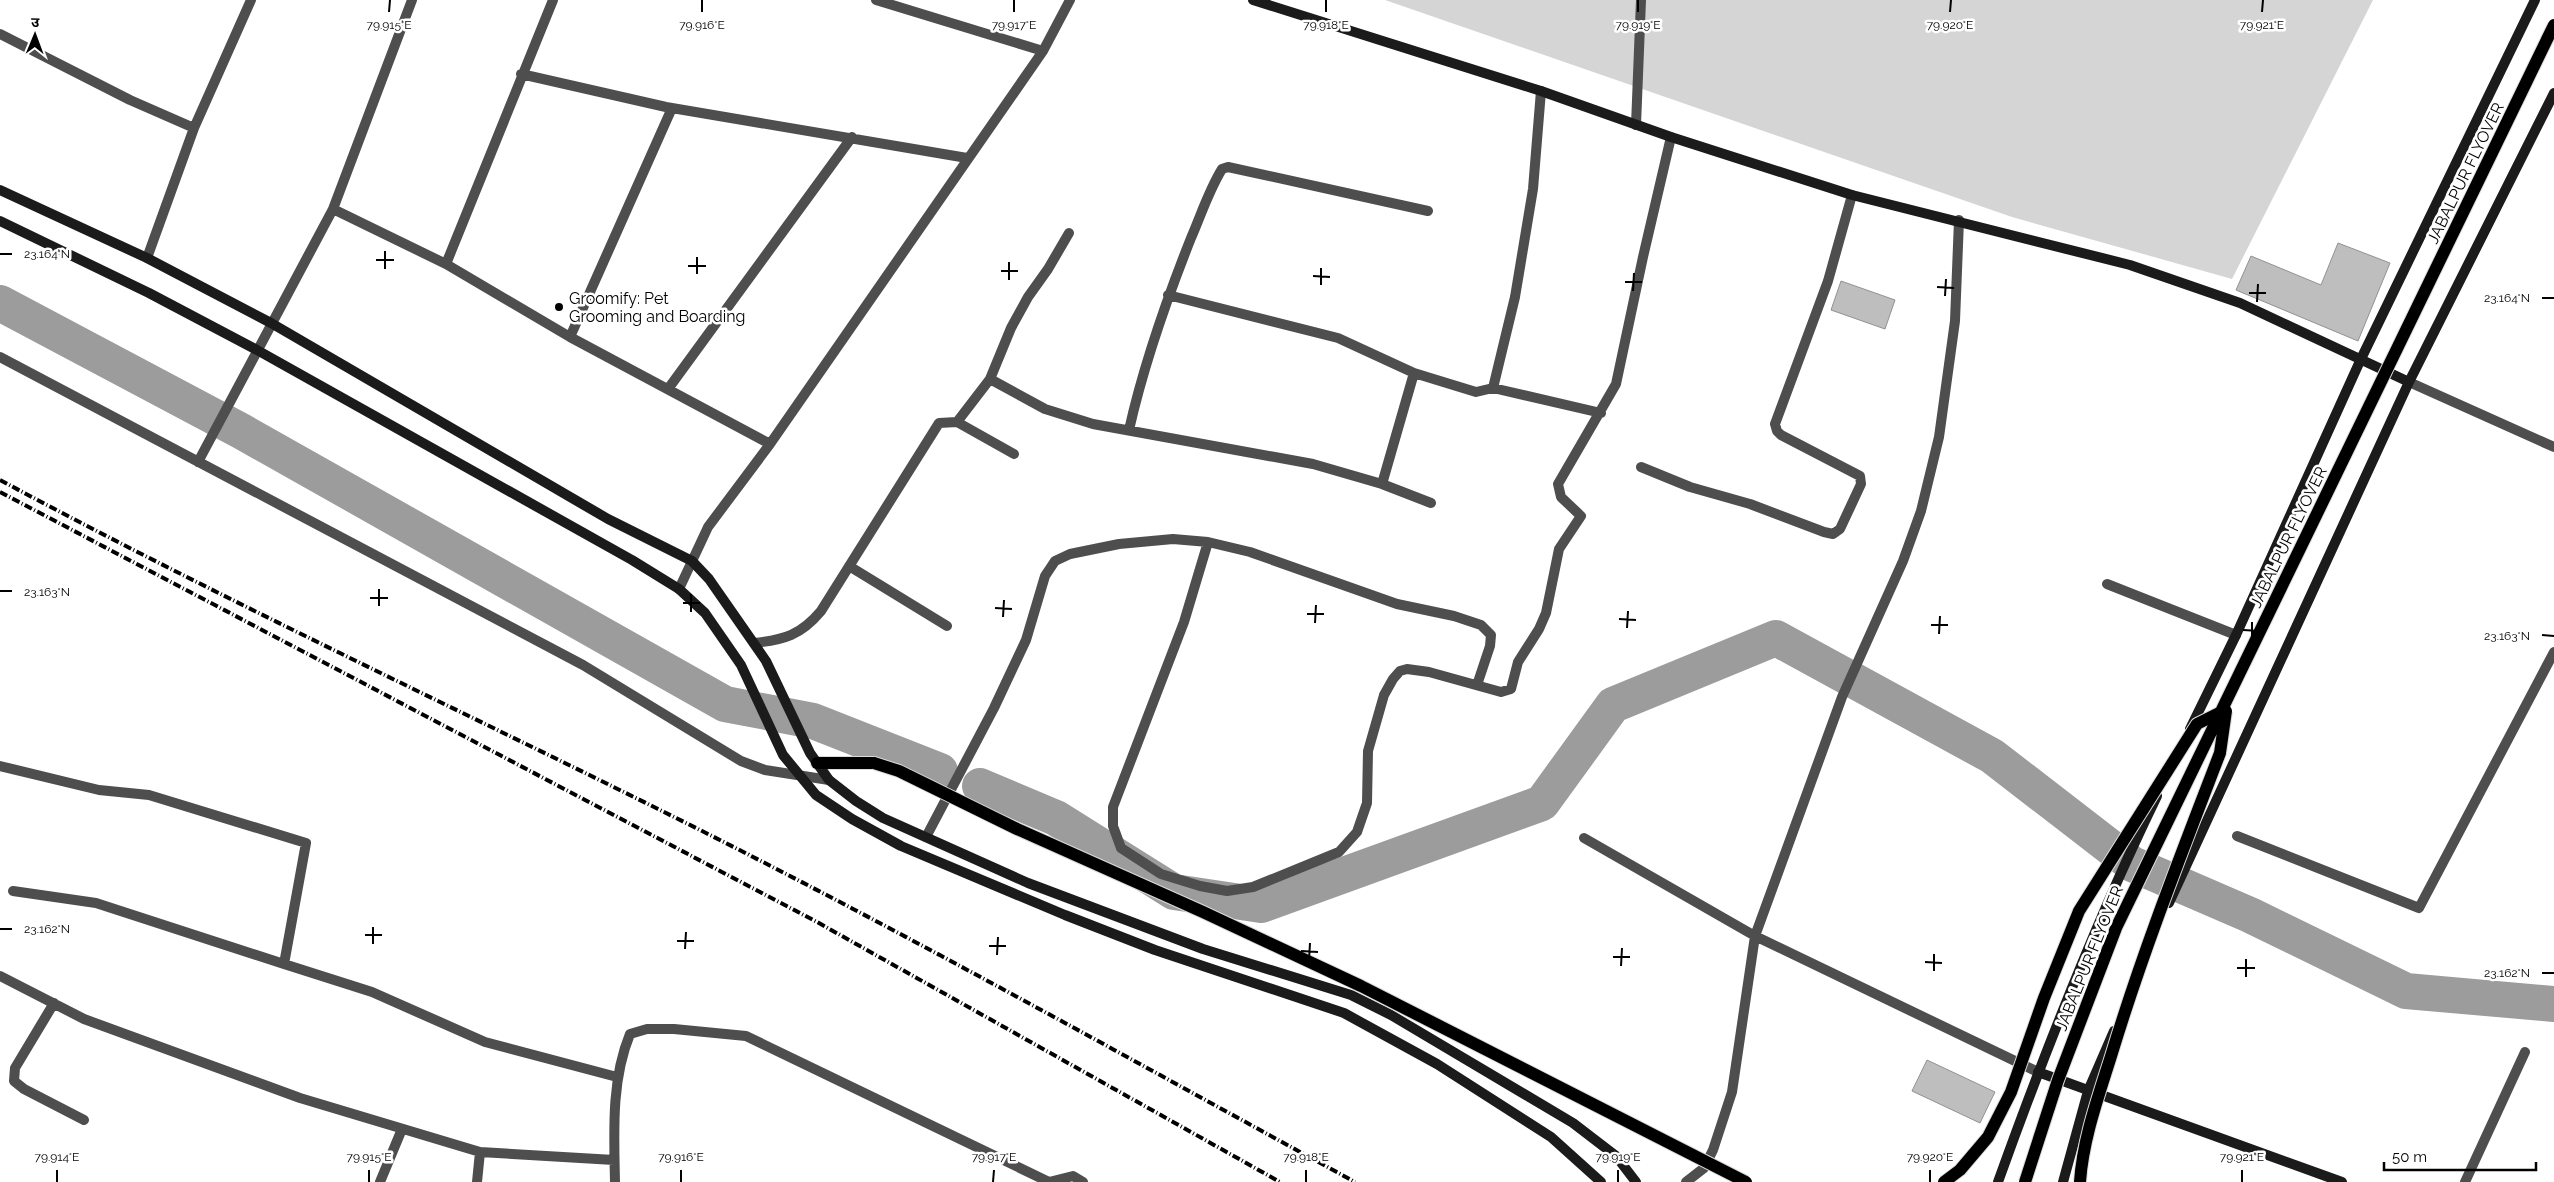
<svg xmlns="http://www.w3.org/2000/svg" width="2554" height="1182" font-family="Raleway,'Noto Sans Devanagari',sans-serif">
<rect width="100%" height="100%" fill="#fff"/>
<!-- green -->
<path fill="#d5d5d5" d="M 1385,0 L 2373,0 L 2232,279 L 2012,217 Z"/>
<g fill="none" stroke-linecap="round" stroke-linejoin="round">
<!-- river -->
<path stroke="#9c9c9c" stroke-width="36" d="M 0,303 L 241,431 L 725,704 L 813,721 L 940,771
M 980,786 L 1056,818 L 1174,892 L 1261,905 L 1542,803 L 1613,705 L 1776,638 L 1992,756 L 2132,864 L 2250,915 L 2406,991 L 2554,1004"/>
</g>
<!-- building -->
<path fill="#bebebe" stroke="#929292" d="M 2338,243 L 2390,263 L 2358,341 L 2236,290 L 2251,256 L 2321,285 Z
M 1841,281 L 1895,300 L 1885,329 L 1831,310 Z
M 1927,1060 L 1995,1092 L 1980,1123 L 1912,1091 Z"/>
<g fill="none" stroke-linecap="round" stroke-linejoin="round">
<!-- primary casing -->
<g stroke="#dbdbdb" stroke-width="14">
<path id="primary" d="M 817,763 L 874,763"/>
</g>
<!-- street -->
<path stroke="#4e4e4e" stroke-width="10" d="M 876,0 L 1043,51
M 0,34 L 130,100 L 194,128
M 521,74 L 666,107 L 967,158
M 1636,125 L 1641,0
M 333,209 L 446,264 L 570,337 L 770,444
M 147,258 L 194,128 L 251,0
M 446,264 L 553,0
M 1168,295 L 1338,338 L 1414,373 L 1476,392 L 1493,388 L 1515,297 L 1533,189 L 1541,91
M 570,337 L 672,108
M 0,357 L 583,665 L 741,761 L 765,770 L 829,780
M 990,379 L 1045,409 L 1093,424 L 1313,464 L 1382,484 L 1431,503
M 2409,382 L 2554,447
M 1493,388 L 1601,413
M 668,389 L 852,137
M 957,422 L 1014,454
M 1129,430 C 1144,363 1166,301 1191,238 C 1201,215 1209,190 1222,169 L 1228,167 L 1428,211
M 198,462 L 333,209 L 412,0
M 1641,467 L 1690,487 L 1750,504 L 1824,532 L 1833,534 L 1840,529 L 1861,484 L 1860,476 L 1781,435 L 1777,431 L 1775,424 L 1828,281 L 1852,195
M 1382,484 L 1414,373
M 1208,542 L 1184,622 L 1113,807 L 1113,826 L 1121,848 L 1161,874 L 1200,886 L 1227,891 L 1253,887 L 1339,852 L 1357,832 L 1367,803 L 1368,751 L 1384,695 L 1393,679 L 1400,671 L 1407,669 L 1429,672 L 1501,692 L 1511,689 L 1518,662 L 1539,629 L 1546,613 L 1559,549 L 1581,516 L 1561,497 L 1558,484 L 1616,384 L 1643,257 L 1671,137
M 849,566 L 947,626
M 2107,584 L 2236,635
M 679,589 L 708,527 L 770,444 L 1043,51 L 1070,0
M 754,643 C 784,640 801,635 821,611 L 939,423 L 957,422 L 990,379 L 1011,328 L 1028,297 L 1048,269 L 1069,233
M 0,766 L 99,790 L 149,795 L 306,843 L 284,964 L 372,992 L 485,1042 L 617,1077
M 2237,836 L 2419,908 L 2554,652
M 926,837 L 994,708 L 1026,640 L 1045,576 L 1055,561 L 1070,554 L 1119,544 L 1173,539 L 1208,542 L 1250,552 L 1397,604 L 1454,616 L 1481,625 L 1491,635 L 1490,646 L 1477,685
M 1584,838 L 1755,936 L 2038,1072
M 13,891 L 96,903 L 284,964
M 0,976 L 84,1019 L 300,1098 L 480,1152 L 614,1160
M 54,1003 L 15,1068 L 14,1081 L 24,1089 L 84,1120
M 380,1182 L 402,1129
M 477,1182 L 480,1152
M 615,1182 C 614,1133 611,1080 630,1034 L 647,1029 L 674,1029 L 746,1036 L 1049,1182
M 1049,1182 L 1073,1176 L 1083,1182
M 1686,1182 L 1704,1168 L 1713,1150 L 1732,1092 L 1755,936 L 1842,697 L 1903,561 L 1921,511 L 1939,437 L 1955,321 L 1959,220
M 2465,1182 L 2525,1052"/>
<!-- secondary -->
<path stroke="#1b1b1b" stroke-width="10" d="M 1253,0 L 1541,91 L 1671,137 L 1852,195 L 2130,265 L 2240,303 L 2409,382
M 0,190 L 147,258 L 271,323 L 608,519 L 692,561 L 709,579 L 766,661 L 810,753 L 829,780 L 856,801 L 883,818 L 1028,883 L 1203,949 L 1351,995 L 1391,1015 L 1573,1123 L 1616,1156 L 1636,1182
M 0,221 L 149,293 L 257,350 L 632,560 L 679,589 L 705,613 L 741,665 L 783,755 L 816,795 L 852,819 L 901,846 L 1065,915 L 1155,950 L 1344,1013 L 1437,1064 L 1551,1137 L 1601,1182
M 2190,729 L 2236,635 L 2360,361 L 2535,0
M 2169,903 L 2409,382 L 2554,93
M 2038,1072 L 2342,1182
M 1998,1182 C 2045,1051 2096,921 2157,796
M 2063,1182 L 2088,1091 L 2114,1031"/>
<!-- primary -->
<use href="#primary" stroke="#000" stroke-width="12"/>
<!-- rail -->
<path stroke="#000" stroke-width="4" stroke-dasharray="8 2.5 1 2.5" stroke-linecap="butt" d="M 0,480 C 216,596 439,700 658,809 C 894,926 1124,1056 1355,1182
M 0,492 L 817,922 L 1280,1182"/>
<!-- primary-bridge casing -->
<g stroke="#dbdbdb" stroke-width="14" stroke-linecap="butt">
<path id="primary-bridge" d="M 874,763 L 899,771 L 1017,829 L 1203,912 L 1361,986 L 1746,1182
M 1944,1182 L 1960,1170 L 1988,1137 L 2011,1092 L 2044,998 L 2079,911 L 2197,724 L 2223,711
M 2025,1182 L 2058,1080 L 2116,928 L 2554,25
M 2080,1182 C 2083,1138 2099,1095 2112,1053 C 2143,951 2182,852 2220,753 L 2226,711"/>
</g>
<!-- primary-bridge -->
<use href="#primary-bridge" stroke="#000" stroke-width="12"/>
</g>
<!-- ticks -->
<path fill="none" stroke="#000" stroke-width="2" d="M 389,12 L 390,0M 702,12 L 702,0M 1014,12 L 1014,0M 1326,12 L 1326,0M 1638,12 L 1638,0M 1950,12 L 1951,0M 2262,12 L 2263,0M 0,254 L 12,254M 376,260 L 394,260M 688,266 L 706,266M 385,269 L 385,251M 1001,271 L 1018,271M 697,274 L 697,257M 1313,276 L 1330,277M 1009,280 L 1009,262M 1625,282 L 1642,282M 1321,285 L 1321,268M 1937,287 L 1954,288M 1633,291 L 1634,273M 2249,293 L 2266,293M 1945,296 L 1946,279M 2542,298 L 2554,298M 2257,302 L 2258,284M 0,591 L 12,591M 370,598 L 388,598M 683,603 L 700,603M 379,606 L 379,589M 995,608 L 1012,609M 691,612 L 691,594M 1307,614 L 1324,614M 1003,617 L 1004,600M 1619,619 L 1636,620M 1315,623 L 1316,605M 1931,625 L 1948,625M 1627,628 L 1628,611M 2243,630 L 2260,631M 1939,634 L 1940,616M 2542,635 L 2554,636M 2252,639 L 2252,622M 0,929 L 12,929M 365,935 L 382,935M 677,941 L 694,941M 373,944 L 373,927M 989,946 L 1006,946M 685,949 L 686,932M 1301,951 L 1318,952M 997,955 L 998,937M 1613,957 L 1630,957M 1309,960 L 1310,943M 1925,962 L 1942,963M 1621,966 L 1622,948M 2237,968 L 2255,968M 1934,971 L 1934,954M 2542,973 L 2554,973M 2246,977 L 2246,959M 57,1182 L 57,1170M 369,1182 L 369,1170M 681,1182 L 681,1170M 993,1182 L 994,1170M 1306,1182 L 1306,1170M 1618,1182 L 1618,1170M 1930,1182 L 1930,1170M 2242,1182 L 2242,1170"/>
<!-- markers -->
<circle fill="#000" stroke="#fff" stroke-width="2" cx="559" cy="307" r="5"/>
<g text-anchor="middle" stroke-width="5" stroke-linejoin="round" paint-order="stroke">
<!-- street labels -->
<g font-size="16" fill="#000" stroke="#fff">
<text transform="translate(2465 173) rotate(-64)" y="6">JABALPUR FLYOVER</text>
<text transform="translate(2288 537) rotate(-64)" y="6">JABALPUR FLYOVER</text>
<text transform="translate(2089 958) rotate(-68)" y="6">JABALPUR FLYOVER</text>
</g>
<!-- poi labels -->
<g font-size="16" fill="#000" stroke="#fff" text-anchor="start">
<text x="569" y="304">Groomify: Pet<tspan x="569" dy="18">Grooming and Boarding</tspan></text>
</g>
</g>
<g font-size="12" text-anchor="middle" fill="#000" stroke="#fff" stroke-width="5" stroke-linejoin="round" paint-order="stroke">
<text x="389" y="29">79.915°E</text>
<text x="702" y="29">79.916°E</text>
<text x="1014" y="29">79.917°E</text>
<text x="1326" y="29">79.918°E</text>
<text x="1638" y="29">79.919°E</text>
<text x="1950" y="29">79.920°E</text>
<text x="2262" y="29">79.921°E</text>
<text x="47" y="258">23.164°N</text>
<text x="2507" y="302">23.164°N</text>
<text x="47" y="596">23.163°N</text>
<text x="2507" y="640">23.163°N</text>
<text x="47" y="933">23.162°N</text>
<text x="2507" y="977">23.162°N</text>
<text x="57" y="1161">79.914°E</text>
<text x="369" y="1161">79.915°E</text>
<text x="681" y="1161">79.916°E</text>
<text x="994" y="1161">79.917°E</text>
<text x="1306" y="1161">79.918°E</text>
<text x="1618" y="1161">79.919°E</text>
<text x="1930" y="1161">79.920°E</text>
<text x="2242" y="1161">79.921°E</text>
</g>
<!-- north arrow -->
<g transform="translate(35 35) rotate(1)" stroke="#ffffff" stroke-width="4" paint-order="stroke">
<path d="M0-4L9 19L0 12L-9 19Z" fill="#000000"/>
<text y="-8" font-size="14" font-weight="bold" text-anchor="middle" fill="#000000">उ</text>
</g>
<!-- scale -->
<path d="M2384 1162v8h152v-8" fill="none" stroke="#000000" stroke-width="2.5"/>
<text x="2392" y="1162" font-size="15" fill="#000000" stroke="#ffffff" stroke-width="4" paint-order="stroke">50 m</text>
</svg>
